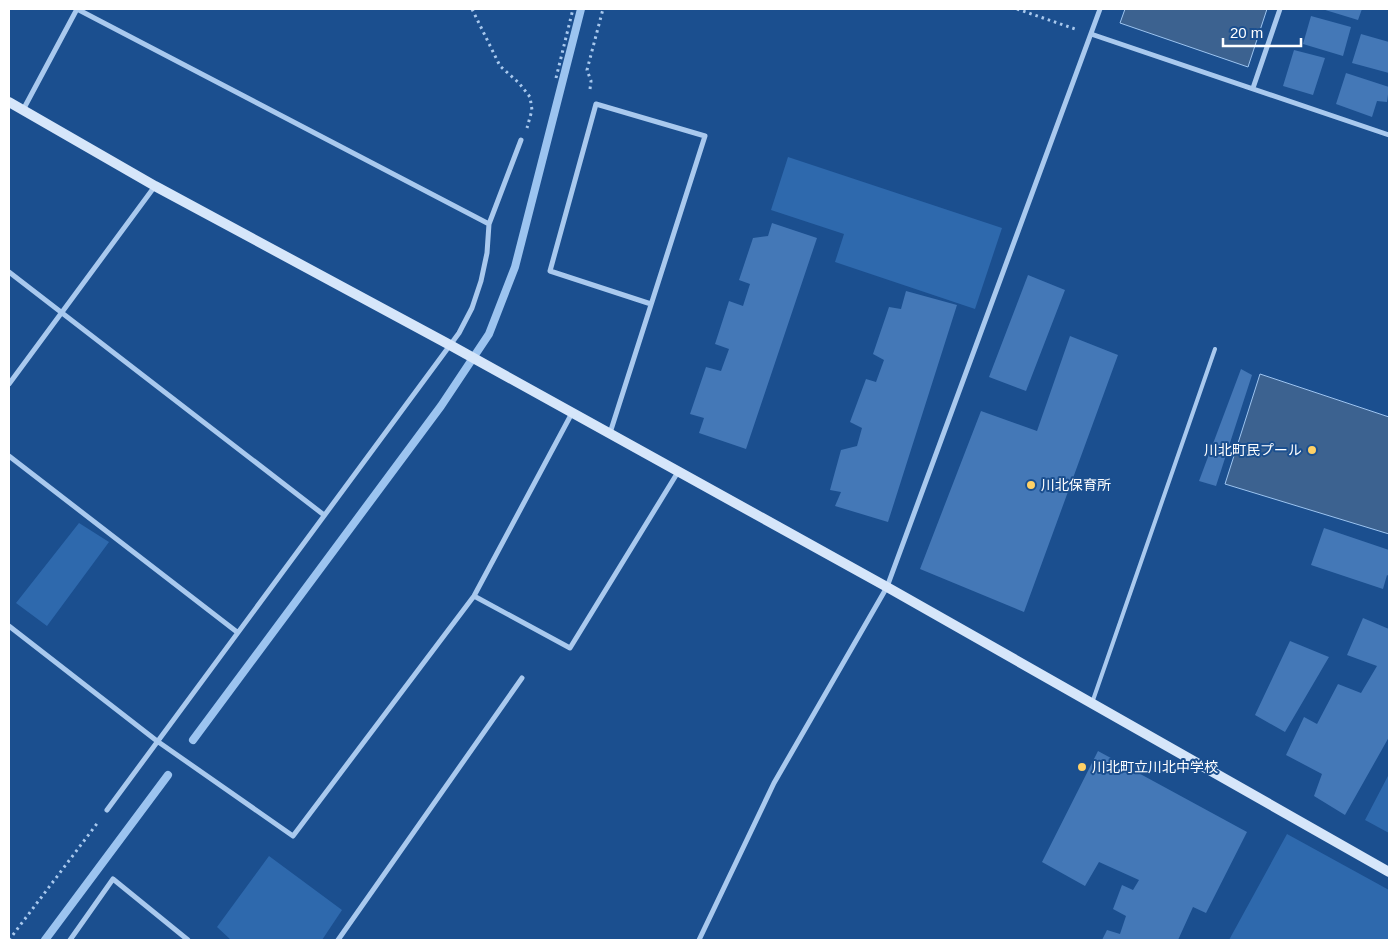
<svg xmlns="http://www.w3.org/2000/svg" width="1398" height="949" font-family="Helvetica,'Noto Sans JP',sans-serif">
<rect width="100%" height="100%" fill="#1b4f8f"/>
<!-- green -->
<path fill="#2e69ad" d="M 788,157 L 1002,228 L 975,309 L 835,262 L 844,234 L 771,210 Z
M 79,523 L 109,542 L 47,626 L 16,603 Z
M 1389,774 L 1389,833 L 1365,820 Z
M 1287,834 L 1389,890 L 1389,940 L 1229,940 Z
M 269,856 L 342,910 L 322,940 L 231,940 L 217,927 Z"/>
<!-- water -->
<path fill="#3c6290" stroke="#9cc4f0" d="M 1125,9 L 1267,9 L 1248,67 L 1120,23 Z
M 1260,374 L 1389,417 L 1389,534 L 1225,484 Z"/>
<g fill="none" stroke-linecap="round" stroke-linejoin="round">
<!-- stream -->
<path stroke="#9cc4f0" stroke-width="8" d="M 193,740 L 441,406 L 489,334 L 515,267 L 581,9
M 45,940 L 168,775"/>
</g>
<!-- building -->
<path fill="#4478b7" d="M 1322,9 L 1362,9 L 1358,20 Z
M 1311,16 L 1351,27 L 1343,56 L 1303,44 Z
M 1361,34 L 1389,42 L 1389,73 L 1352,63 Z
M 1294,50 L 1325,58 L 1313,95 L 1283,86 Z
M 1346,73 L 1389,87 L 1387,102 L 1377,101 L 1372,117 L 1336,104 Z
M 772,223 L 817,238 L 746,449 L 699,433 L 704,418 L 690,414 L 706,367 L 721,371 L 729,349 L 715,344 L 729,301 L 743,306 L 750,284 L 739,280 L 753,238 L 768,236 Z
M 1028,275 L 1065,290 L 1026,391 L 989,377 Z
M 906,291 L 957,305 L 888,522 L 835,506 L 841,492 L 830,490 L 841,450 L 857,446 L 862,428 L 850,422 L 866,379 L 876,382 L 884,360 L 873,354 L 889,307 L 901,309 Z
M 1070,336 L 1118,355 L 1024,612 L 920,569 L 981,411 L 1037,431 Z
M 1241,369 L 1252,375 L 1216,486 L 1199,481 Z
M 1324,528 L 1389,550 L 1389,576 L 1387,575 L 1383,589 L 1311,565 Z
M 1363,618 L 1389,629 L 1389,737 L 1345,815 L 1314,796 L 1322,774 L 1286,755 L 1304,717 L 1317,724 L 1338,684 L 1361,693 L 1377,666 L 1347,655 Z
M 1290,641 L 1329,657 L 1285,732 L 1255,715 Z
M 1098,751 L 1247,832 L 1206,913 L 1193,907 L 1178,940 L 1102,940 L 1107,930 L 1120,934 L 1126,916 L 1113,909 L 1122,885 L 1133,890 L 1139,880 L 1099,862 L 1085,886 L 1042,862 Z"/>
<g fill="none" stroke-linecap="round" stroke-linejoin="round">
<!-- path -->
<path stroke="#a9c9ee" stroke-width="3" stroke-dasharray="2.5 4" stroke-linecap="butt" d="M 472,9 L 500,66 L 519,83 L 530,97 L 532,110 L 527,128
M 1017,9 L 1078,30
M 556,78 L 573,9
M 590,89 L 591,81 L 587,70 L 603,9
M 9,940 L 99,821"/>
<!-- lane -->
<path stroke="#a9c9ee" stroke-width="4" d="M 1092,703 L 1215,349"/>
<!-- street -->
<path stroke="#a9c9ee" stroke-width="5" d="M 77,9 L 489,224
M 1091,34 L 1389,135
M 1253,88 L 1280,9
M 23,110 L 77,9
M 9,272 L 324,515
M 9,384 L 155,186
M 610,433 L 705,136 L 596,104 L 550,271 L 651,304
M 9,456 L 237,632
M 474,596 L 570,648 L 678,472
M 9,626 L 157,741 L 293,836 L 474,596 L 572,413
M 107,810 L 459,333 L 472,308 L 481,281 L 487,253 L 489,224 L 521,140
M 70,940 L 113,879 L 188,940
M 338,940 L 522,678
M 699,940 L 774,783 L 887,587 L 1100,9"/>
<!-- secondary -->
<path stroke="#d6e6fa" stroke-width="10" d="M 9,102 L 155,186 L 450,345 L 887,587 L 1389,872"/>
</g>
<!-- markers -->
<g fill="#ffd166" stroke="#1b4f8f" stroke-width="2">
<circle cx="1312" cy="450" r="5"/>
<circle cx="1031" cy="485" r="5"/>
<circle cx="1082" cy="767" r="5"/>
</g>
<g text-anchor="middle" stroke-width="4" stroke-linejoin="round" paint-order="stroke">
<!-- poi labels -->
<g font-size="14" fill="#fff" stroke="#1b4f8f" text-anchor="start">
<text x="1302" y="455" text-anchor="end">川北町民プール</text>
<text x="1041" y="490">川北保育所</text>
<text x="1092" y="772">川北町立川北中学校</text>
</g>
</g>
<!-- border -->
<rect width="1398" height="949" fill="none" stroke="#ffffff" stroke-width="20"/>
<!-- scale -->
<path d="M1223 38v8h78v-8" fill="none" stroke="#ffffff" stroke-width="2.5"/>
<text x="1230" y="38" font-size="15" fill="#ffffff" stroke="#1b4f8f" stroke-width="4" paint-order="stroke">20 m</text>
</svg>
